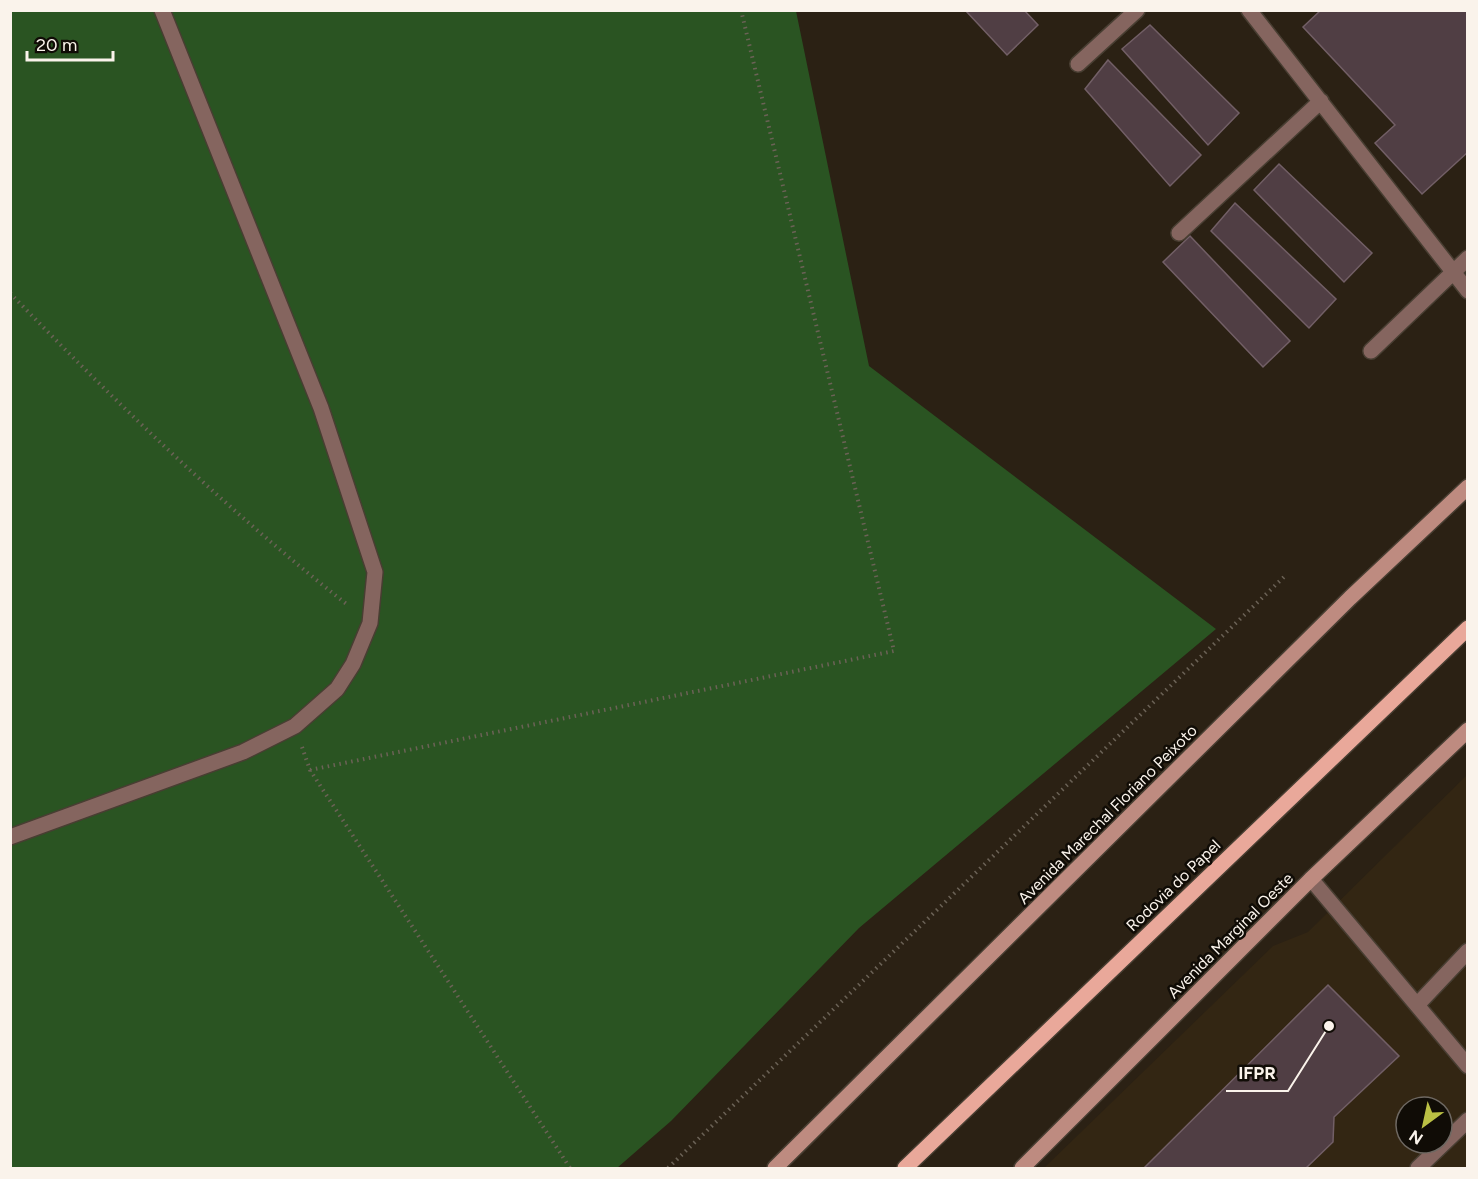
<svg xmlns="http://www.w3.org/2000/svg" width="1478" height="1179" font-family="Figtree,sans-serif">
<rect width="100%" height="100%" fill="#2b2114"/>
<!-- built -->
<path fill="#332613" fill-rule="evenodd" d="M 1467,775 L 1467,1168 L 1044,1168 L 1273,946 L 1308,932 ZM 1406,1107 L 1442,1107 L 1442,1143 L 1406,1143 Z"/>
<!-- green -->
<path fill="#2a5422" d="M 11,11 L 796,11 L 869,366 L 1216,629 L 859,928 L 671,1121 L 617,1168 L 11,1168 Z"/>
<!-- building -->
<path fill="#503e44" stroke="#725f66" stroke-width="1.5" d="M 965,10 L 1024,10 L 1038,25 L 1007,55 Z
M 1321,10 L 1468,10 L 1468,152 L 1422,194 L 1375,143 L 1395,125 L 1303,27 Z
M 1150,25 L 1239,113 L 1208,145 L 1122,49 Z
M 1108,60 L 1201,155 L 1170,186 L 1085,89 Z
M 1279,164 L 1372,253 L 1344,282 L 1254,190 Z
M 1235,203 L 1336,299 L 1309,328 L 1211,231 Z
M 1190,236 L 1290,341 L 1263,367 L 1163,262 Z
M 1328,985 L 1399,1056 L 1334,1117 L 1333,1142 L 1306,1168 L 1144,1168 Z"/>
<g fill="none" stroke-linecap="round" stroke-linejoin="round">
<!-- lane casing -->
<g stroke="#483e32" stroke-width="18">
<path id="lane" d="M 1249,10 L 1468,291
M 1078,64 L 1137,10
M 1179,233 L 1321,101
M 1371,351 L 1468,258
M 1311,879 L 1468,1066
M 1418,1004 L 1468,951
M 1418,1168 L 1468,1120"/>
</g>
<!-- street casing -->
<g stroke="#483e32" stroke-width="18">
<path id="street" d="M 10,837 L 243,752 L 295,726 L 337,689 L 353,664 L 370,623 L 375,572 L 321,408 L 162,10"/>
</g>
<!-- secondary casing -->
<g stroke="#483e32" stroke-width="18">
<path id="secondary" d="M 775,1168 L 1350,598 L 1468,487
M 1022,1168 L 1311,879 L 1468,730"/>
</g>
<!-- primary casing -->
<g stroke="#483e32" stroke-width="18">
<path id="primary" d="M 905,1168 L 1468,628"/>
</g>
<!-- path -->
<path stroke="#6b6256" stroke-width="4" stroke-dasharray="1.5 4.5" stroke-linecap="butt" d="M 10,293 C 117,404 228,511 349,606
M 302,747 L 310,770 L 570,1168
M 310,770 L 894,651 L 741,10
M 668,1168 L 1286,575"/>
<!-- lane -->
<use href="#lane" stroke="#85655f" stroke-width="15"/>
<!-- street -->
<use href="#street" stroke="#85655f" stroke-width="15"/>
<!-- secondary -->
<use href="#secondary" stroke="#be8b80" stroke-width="15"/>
<!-- primary -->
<use href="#primary" stroke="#e9a89a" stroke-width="15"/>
</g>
<g text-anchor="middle" stroke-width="5" stroke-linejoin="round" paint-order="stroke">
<!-- street labels -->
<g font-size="16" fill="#faf3eb" stroke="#100c06">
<text transform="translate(1107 814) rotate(-45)" y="6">Avenida Marechal Floriano Peixoto</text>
<text transform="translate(1173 885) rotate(-44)" y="6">Rodovia do Papel</text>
<text transform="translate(1230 935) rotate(-45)" y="6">Avenida Marginal Oeste</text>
</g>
</g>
<!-- callouts -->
<path fill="none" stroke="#faf3eb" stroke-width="2" d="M1329 1026L1288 1091H1226"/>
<circle fill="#faf3eb" stroke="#100c06" stroke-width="2" cx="1329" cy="1026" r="6"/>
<g font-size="18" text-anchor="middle" font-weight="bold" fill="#faf3eb" stroke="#100c06" stroke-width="5" stroke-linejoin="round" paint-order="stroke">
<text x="1257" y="1079">IFPR</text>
</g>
<!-- border -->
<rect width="1478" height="1179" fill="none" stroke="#faf3eb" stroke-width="24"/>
<!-- north arrow -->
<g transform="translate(1424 1125) rotate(213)"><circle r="28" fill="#100c06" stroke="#6e6862" stroke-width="1.5"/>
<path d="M0-4.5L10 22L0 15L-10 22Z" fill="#bbc044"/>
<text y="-9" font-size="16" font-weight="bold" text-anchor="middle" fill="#faf3eb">N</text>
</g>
<!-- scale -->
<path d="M27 51v9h86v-9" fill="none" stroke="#faf3eb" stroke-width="3"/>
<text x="36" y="51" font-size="18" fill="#faf3eb" stroke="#100c06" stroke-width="4.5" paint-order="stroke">20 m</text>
</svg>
